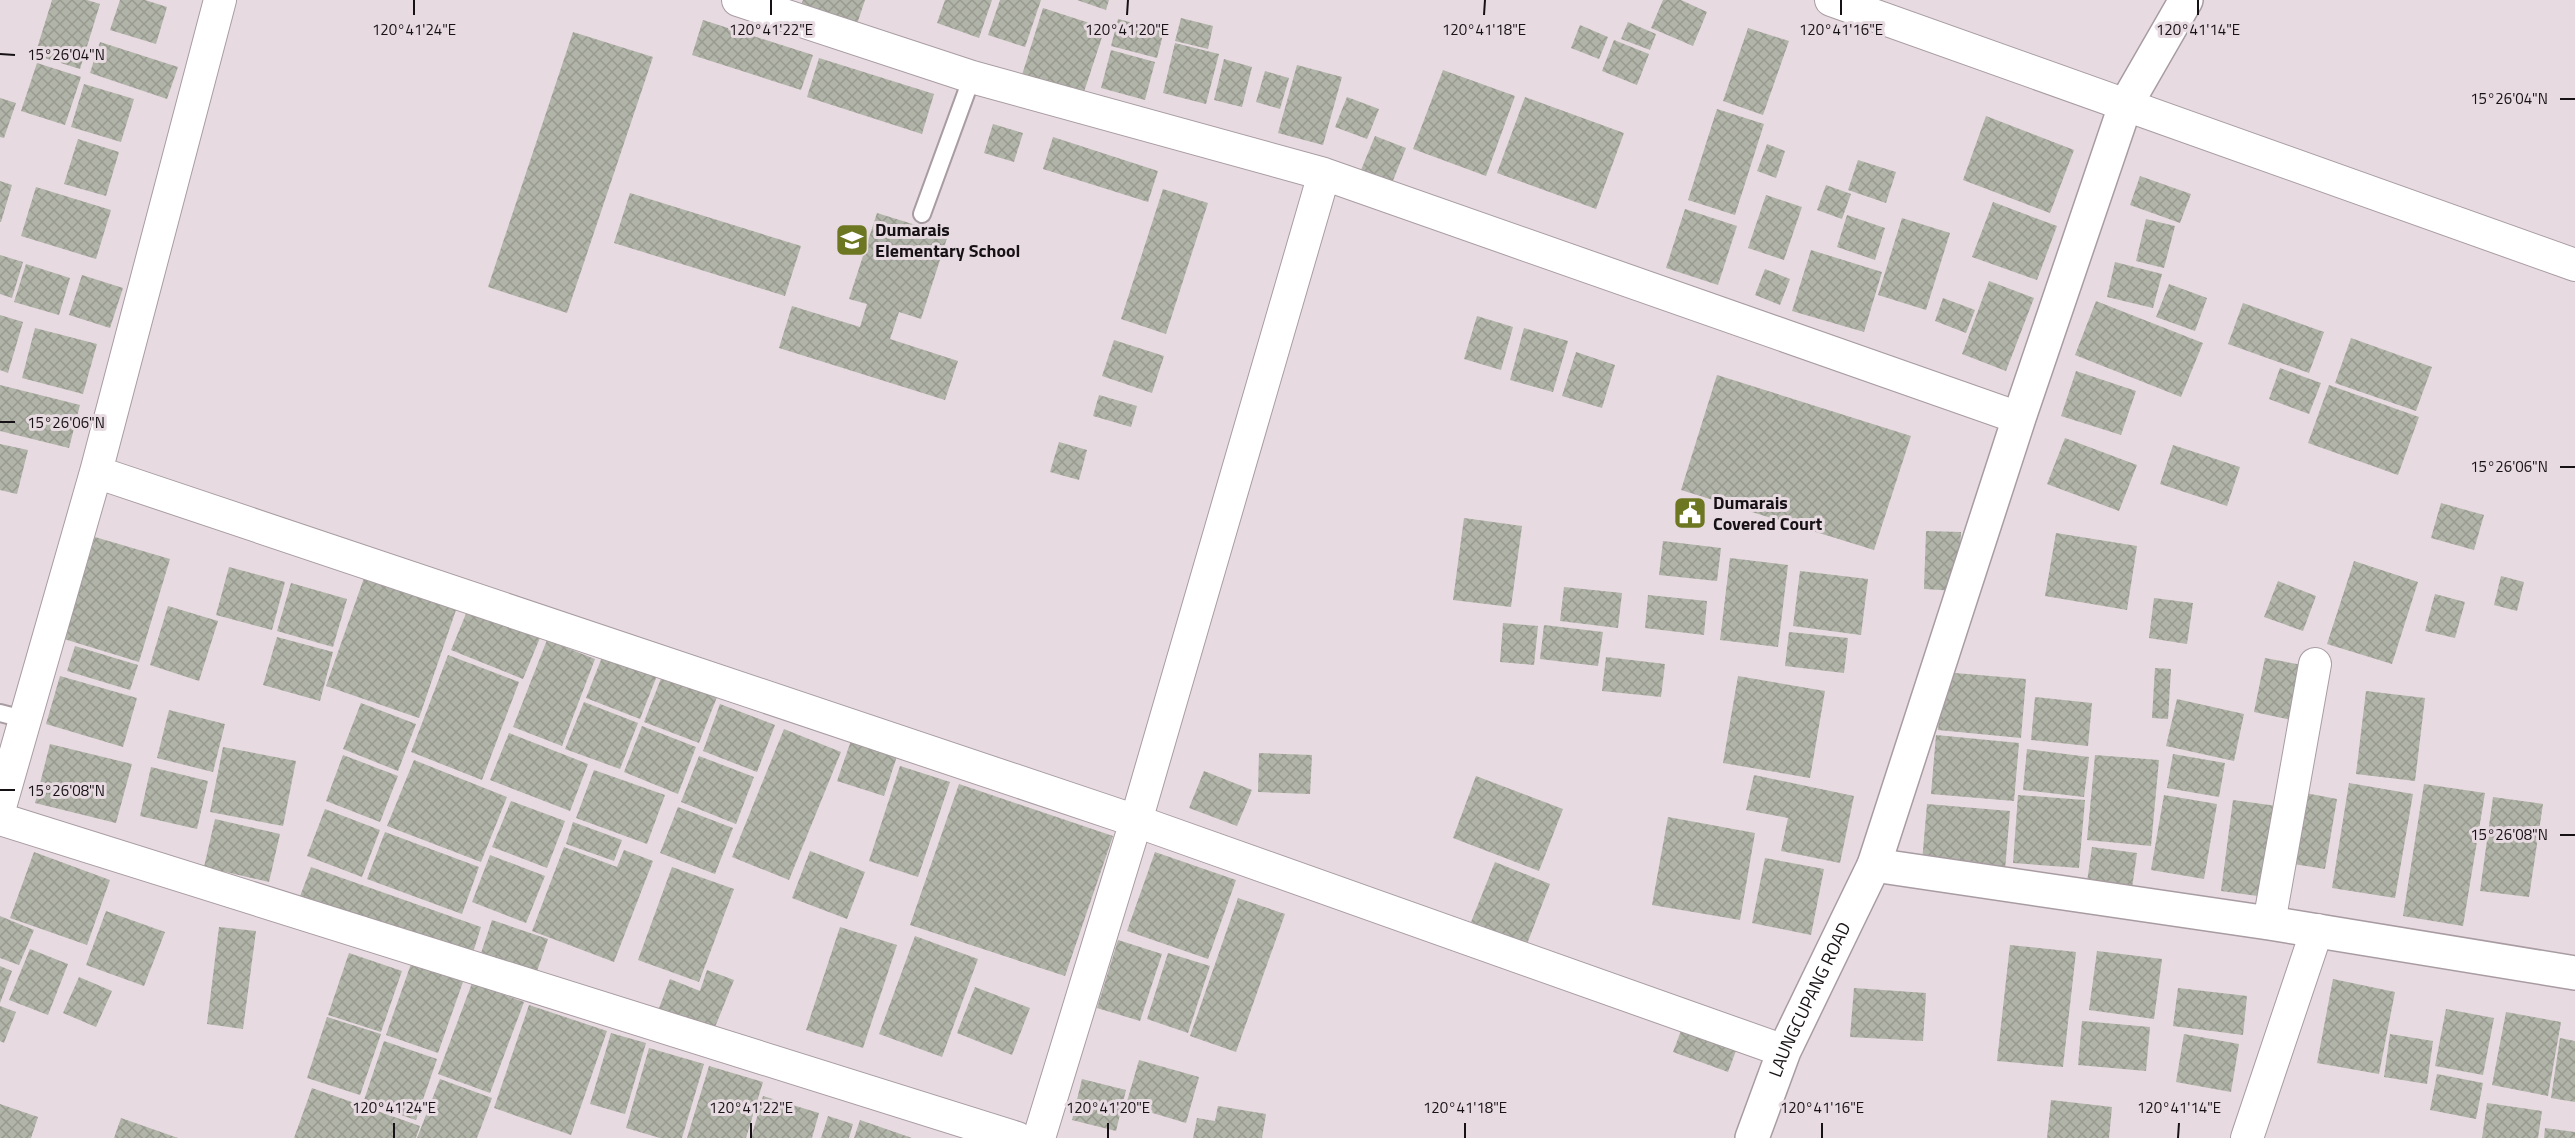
<svg xmlns="http://www.w3.org/2000/svg" width="2575" height="1138" font-family="'Titillium Web',sans-serif">
<defs>
<pattern id="building-cross-hatch" width="8" height="8" patternUnits="userSpaceOnUse" patternTransform="scale(1.5)"><rect width="8" height="8" fill="#b1b4a8"/><path d="M0 0l8 8M0 8l8-8" fill="none" stroke="#989a90"/></pattern>
</defs>
<rect width="100%" height="100%" fill="#e7dae1"/>
<!-- building -->
<path fill="url(#building-cross-hatch)" d="M 52,0 L 87,0 L 100,4 L 80,69 L 35,55 Z
M 120,0 L 145,0 L 167,7 L 156,44 L 110,30 Z
M 803,0 L 865,0 L 856,27 L 800,8 Z
M 945,0 L 992,0 L 979,38 L 937,23 Z
M 1000,0 L 1041,0 L 1025,47 L 988,35 Z
M 1077,0 L 1109,0 L 1106,10 Z
M 1663,0 L 1681,0 L 1707,12 L 1693,46 L 1651,28 Z
M 1043,8 L 1105,28 L 1083,95 L 1022,75 Z
M 1181,18 L 1213,26 L 1208,49 L 1175,41 Z
M 1118,19 L 1164,31 L 1157,58 L 1111,46 Z
M 703,20 L 813,55 L 801,90 L 692,55 Z
M 1628,22 L 1656,34 L 1650,50 L 1621,39 Z
M 1580,25 L 1608,37 L 1599,59 L 1571,48 Z
M 1748,28 L 1789,41 L 1763,115 L 1723,101 Z
M 573,32 L 653,57 L 567,313 L 488,287 Z
M 1614,40 L 1649,54 L 1637,85 L 1602,71 Z
M 100,42 L 178,67 L 167,99 L 90,73 Z
M 1175,43 L 1219,54 L 1206,104 L 1163,93 Z
M 1111,50 L 1155,62 L 1145,100 L 1101,88 Z
M 819,58 L 934,94 L 922,134 L 807,97 Z
M 1224,59 L 1252,67 L 1242,107 L 1214,100 Z
M 37,63 L 81,77 L 65,125 L 21,111 Z
M 1297,65 L 1342,77 L 1323,145 L 1278,133 Z
M 1443,70 L 1515,96 L 1486,176 L 1413,149 Z
M 1265,71 L 1289,78 L 1280,109 L 1256,102 Z
M 84,84 L 134,99 L 121,142 L 71,127 Z
M 1347,97 L 1379,109 L 1367,139 L 1335,127 Z
M 1525,97 L 1624,133 L 1596,209 L 1497,173 Z
M 0,98 L 16,103 L 4,138 L 0,137 Z
M 1717,109 L 1764,124 L 1735,215 L 1688,200 Z
M 1986,116 L 2074,150 L 2050,213 L 1963,180 Z
M 993,124 L 1023,133 L 1014,162 L 984,153 Z
M 1375,136 L 1406,148 L 1392,183 L 1361,170 Z
M 1053,137 L 1158,171 L 1148,202 L 1043,169 Z
M 78,139 L 119,152 L 106,196 L 64,184 Z
M 1767,144 L 1785,151 L 1776,178 L 1757,171 Z
M 1858,160 L 1896,172 L 1886,203 L 1848,190 Z
M 2140,176 L 2191,194 L 2180,223 L 2130,205 Z
M 0,181 L 12,185 L 1,222 L 0,222 Z
M 1826,185 L 1851,194 L 1842,219 L 1817,210 Z
M 36,187 L 111,210 L 96,259 L 21,236 Z
M 1163,189 L 1208,203 L 1166,334 L 1121,319 Z
M 630,193 L 801,246 L 785,296 L 614,243 Z
M 1766,195 L 1802,207 L 1784,260 L 1748,248 Z
M 1993,202 L 2057,226 L 2037,280 L 1972,257 Z
M 1685,209 L 1737,226 L 1718,285 L 1666,268 Z
M 877,213 L 948,235 L 921,319 L 899,312 L 890,339 L 958,361 L 945,400 L 779,348 L 792,306 L 860,327 L 867,304 L 849,299 Z
M 1847,215 L 1885,228 L 1875,260 L 1837,247 Z
M 1902,218 L 1950,233 L 1926,310 L 1878,295 Z
M 2146,219 L 2175,226 L 2164,268 L 2136,261 Z
M 1811,250 L 1882,272 L 1864,332 L 1792,311 Z
M 0,255 L 23,262 L 12,298 L 0,294 Z
M 2115,262 L 2162,274 L 2153,308 L 2107,297 Z
M 26,264 L 70,278 L 59,315 L 14,302 Z
M 1765,269 L 1790,279 L 1780,305 L 1755,295 Z
M 82,275 L 123,288 L 110,328 L 69,315 Z
M 1989,281 L 2034,298 L 2006,371 L 1962,354 Z
M 2169,284 L 2207,298 L 2195,331 L 2156,317 Z
M 1943,298 L 1975,310 L 1966,333 L 1935,321 Z
M 2096,301 L 2203,343 L 2181,397 L 2075,355 Z
M 2243,303 L 2324,332 L 2309,373 L 2228,344 Z
M 0,315 L 23,322 L 8,373 L 0,370 Z
M 1477,316 L 1513,327 L 1501,370 L 1464,359 Z
M 35,328 L 97,344 L 83,394 L 22,378 Z
M 1524,328 L 1568,341 L 1553,392 L 1510,380 Z
M 2351,338 L 2432,367 L 2416,411 L 2335,383 Z
M 1114,340 L 1164,356 L 1152,393 L 1102,376 Z
M 1576,352 L 1615,365 L 1602,408 L 1562,396 Z
M 2280,368 L 2321,383 L 2309,414 L 2269,399 Z
M 2076,371 L 2136,391 L 2121,435 L 2061,416 Z
M 1717,375 L 1911,436 L 1874,550 L 1681,490 Z
M 0,385 L 80,405 L 69,448 L 0,431 Z
M 2329,385 L 2419,417 L 2398,475 L 2308,443 Z
M 1099,395 L 1137,406 L 1131,427 L 1093,416 Z
M 2065,438 L 2137,465 L 2119,511 L 2047,484 Z
M 1059,442 L 1087,450 L 1079,480 L 1050,472 Z
M 0,444 L 28,450 L 17,494 L 0,490 Z
M 2173,445 L 2240,467 L 2227,506 L 2160,484 Z
M 2441,503 L 2484,515 L 2474,550 L 2431,538 Z
M 1464,518 L 1522,526 L 1511,607 L 1453,600 Z
M 1926,531 L 1961,532 L 1958,591 L 1924,589 Z
M 2056,533 L 2137,546 L 2127,610 L 2045,596 Z
M 95,537 L 170,559 L 139,662 L 64,639 Z
M 1663,541 L 1721,548 L 1717,581 L 1659,575 Z
M 1730,558 L 1788,565 L 1778,647 L 1720,640 Z
M 2354,561 L 2418,582 L 2392,664 L 2327,644 Z
M 229,567 L 285,582 L 272,630 L 216,615 Z
M 1800,571 L 1868,579 L 1861,635 L 1793,626 Z
M 2501,576 L 2524,582 L 2517,611 L 2494,605 Z
M 364,578 L 456,610 L 419,718 L 326,686 Z
M 2278,581 L 2316,596 L 2303,631 L 2264,617 Z
M 291,583 L 347,599 L 333,647 L 277,631 Z
M 1564,587 L 1622,593 L 1618,628 L 1560,621 Z
M 2435,594 L 2465,602 L 2455,638 L 2425,631 Z
M 1648,595 L 1707,601 L 1704,635 L 1645,628 Z
M 2154,598 L 2193,603 L 2187,644 L 2149,638 Z
M 470,604 L 542,633 L 523,679 L 451,650 Z
M 168,606 L 218,621 L 199,681 L 150,665 Z
M 1503,623 L 1538,626 L 1534,665 L 1500,662 Z
M 1544,625 L 1603,632 L 1598,666 L 1540,659 Z
M 1789,632 L 1848,638 L 1844,673 L 1785,666 Z
M 277,637 L 333,652 L 320,701 L 263,685 Z
M 547,640 L 595,659 L 562,746 L 513,727 Z
M 75,646 L 138,665 L 130,690 L 67,671 Z
M 604,652 L 658,673 L 640,719 L 586,698 Z
M 448,655 L 519,682 L 482,780 L 411,752 Z
M 1606,657 L 1665,664 L 1661,697 L 1602,691 Z
M 2265,658 L 2302,665 L 2291,720 L 2254,712 Z
M 2155,668 L 2171,669 L 2168,719 L 2152,718 Z
M 1943,672 L 2026,679 L 2021,738 L 1938,730 Z
M 60,676 L 137,698 L 123,747 L 46,724 Z
M 662,676 L 717,697 L 699,743 L 644,722 Z
M 1738,676 L 1825,691 L 1810,778 L 1723,763 Z
M 2366,691 L 2425,698 L 2415,781 L 2356,774 Z
M 2035,697 L 2092,703 L 2088,746 L 2031,740 Z
M 2177,699 L 2244,714 L 2234,761 L 2166,746 Z
M 584,702 L 638,723 L 620,769 L 565,749 Z
M 361,703 L 416,724 L 398,771 L 343,749 Z
M 720,704 L 775,725 L 757,772 L 703,751 Z
M 169,710 L 225,724 L 213,772 L 157,758 Z
M 642,726 L 696,747 L 678,794 L 624,772 Z
M 784,729 L 841,752 L 789,880 L 732,857 Z
M 509,733 L 588,764 L 570,811 L 490,780 Z
M 853,735 L 899,750 L 884,796 L 837,781 Z
M 1936,735 L 2019,743 L 2014,801 L 1931,794 Z
M 50,744 L 132,764 L 116,823 L 35,803 Z
M 223,747 L 296,761 L 283,826 L 210,812 Z
M 2027,749 L 2089,757 L 2084,797 L 2023,790 Z
M 1259,753 L 1312,755 L 1310,794 L 1258,792 Z
M 2173,754 L 2225,763 L 2219,797 L 2167,788 Z
M 343,755 L 398,776 L 380,822 L 326,801 Z
M 2095,755 L 2159,760 L 2151,846 L 2087,840 Z
M 699,756 L 754,777 L 736,824 L 681,802 Z
M 414,760 L 507,797 L 481,862 L 387,826 Z
M 900,766 L 950,782 L 918,877 L 869,861 Z
M 151,767 L 208,781 L 197,829 L 140,816 Z
M 594,770 L 665,795 L 647,844 L 576,818 Z
M 1204,771 L 1252,790 L 1237,826 L 1189,808 Z
M 1754,775 L 1854,796 L 1840,863 L 1781,851 L 1788,818 L 1746,810 Z
M 1476,776 L 1563,809 L 1539,871 L 1453,838 Z
M 2349,783 L 2413,794 L 2395,898 L 2332,888 Z
M 959,784 L 1113,836 L 1065,976 L 910,925 Z
M 2424,784 L 2485,793 L 2463,926 L 2403,916 Z
M 2300,792 L 2337,799 L 2325,869 L 2287,863 Z
M 2018,795 L 2085,800 L 2079,868 L 2013,863 Z
M 2164,795 L 2217,804 L 2204,879 L 2151,870 Z
M 2493,797 L 2543,804 L 2529,897 L 2480,891 Z
M 2233,800 L 2277,806 L 2265,897 L 2221,891 Z
M 511,801 L 565,821 L 547,868 L 492,847 Z
M 1927,804 L 2010,811 L 2005,870 L 1922,862 Z
M 678,807 L 733,828 L 715,874 L 660,853 Z
M 325,809 L 380,830 L 362,877 L 307,856 Z
M 1668,817 L 1755,833 L 1740,920 L 1652,905 Z
M 215,819 L 280,834 L 269,882 L 204,867 Z
M 573,822 L 622,840 L 614,861 L 566,844 Z
M 385,832 L 479,867 L 462,914 L 367,879 Z
M 564,847 L 617,867 L 624,850 L 653,861 L 614,962 L 532,931 Z
M 2092,847 L 2137,853 L 2132,888 L 2087,882 Z
M 810,851 L 865,872 L 847,919 L 792,898 Z
M 34,852 L 110,880 L 87,945 L 10,918 Z
M 1155,852 L 1236,880 L 1208,959 L 1127,931 Z
M 490,855 L 545,876 L 526,923 L 472,902 Z
M 1765,858 L 1824,869 L 1811,935 L 1752,923 Z
M 1495,862 L 1550,884 L 1527,944 L 1471,922 Z
M 311,867 L 481,927 L 471,959 L 299,899 Z
M 672,867 L 734,889 L 699,982 L 638,960 Z
M 1238,898 L 1285,914 L 1236,1052 L 1190,1036 Z
M 106,911 L 165,932 L 144,986 L 86,965 Z
M 0,916 L 34,930 L 19,965 L 0,958 Z
M 492,920 L 548,939 L 534,980 L 478,962 Z
M 219,927 L 256,931 L 243,1029 L 207,1024 Z
M 840,927 L 897,945 L 863,1048 L 806,1030 Z
M 915,936 L 978,959 L 942,1057 L 879,1034 Z
M 1118,940 L 1162,954 L 1140,1021 L 1097,1008 Z
M 2010,945 L 2076,952 L 2063,1067 L 1997,1061 Z
M 30,949 L 68,964 L 48,1015 L 9,1000 Z
M 2097,951 L 2162,959 L 2154,1019 L 2089,1010 Z
M 349,953 L 402,971 L 381,1032 L 328,1015 Z
M 1168,953 L 1210,966 L 1188,1033 L 1147,1019 Z
M 412,961 L 464,979 L 438,1053 L 386,1035 Z
M 0,966 L 12,971 L 0,1003 Z
M 707,970 L 734,980 L 711,1037 L 656,1016 L 670,979 L 700,991 Z
M 79,977 L 112,991 L 96,1027 L 63,1013 Z
M 2333,979 L 2395,992 L 2379,1074 L 2317,1063 Z
M 472,983 L 524,1002 L 490,1093 L 438,1074 Z
M 975,987 L 1030,1008 L 1012,1055 L 957,1033 Z
M 1854,988 L 1926,993 L 1923,1041 L 1850,1037 Z
M 2178,988 L 2247,996 L 2243,1035 L 2173,1026 Z
M 529,1005 L 607,1031 L 571,1135 L 494,1108 Z
M 0,1006 L 16,1012 L 4,1043 L 0,1041 Z
M 2446,1009 L 2494,1018 L 2483,1075 L 2435,1066 Z
M 2506,1012 L 2561,1022 L 2548,1096 L 2492,1085 Z
M 327,1017 L 381,1034 L 360,1095 L 307,1078 Z
M 1685,1020 L 1740,1040 L 1728,1072 L 1673,1052 Z
M 2082,1021 L 2150,1027 L 2146,1071 L 2078,1065 Z
M 611,1033 L 646,1043 L 625,1114 L 590,1104 Z
M 2184,1034 L 2239,1044 L 2231,1092 L 2176,1082 Z
M 2390,1034 L 2433,1041 L 2427,1084 L 2384,1077 Z
M 2560,1038 L 2575,1041 L 2575,1102 L 2551,1098 Z
M 384,1041 L 437,1059 L 416,1120 L 363,1103 Z
M 649,1048 L 704,1064 L 682,1138 L 660,1138 L 626,1128 Z
M 1139,1060 L 1199,1077 L 1186,1123 L 1126,1105 Z
M 709,1066 L 763,1082 L 746,1138 L 687,1138 Z
M 2437,1074 L 2483,1083 L 2476,1119 L 2430,1110 Z
M 440,1079 L 492,1098 L 477,1138 L 417,1138 Z
M 1082,1079 L 1126,1090 L 1116,1131 L 1072,1120 Z
M 312,1088 L 420,1126 L 416,1138 L 294,1138 Z
M 763,1096 L 819,1113 L 812,1138 L 751,1138 Z
M 2051,1100 L 2112,1107 L 2109,1138 L 2047,1138 Z
M 2487,1103 L 2542,1111 L 2538,1138 L 2482,1138 Z
M 0,1104 L 38,1117 L 31,1138 L 0,1138 Z
M 1218,1106 L 1266,1114 L 1262,1138 L 1193,1138 L 1197,1118 L 1215,1121 Z
M 828,1116 L 853,1124 L 849,1138 L 821,1138 Z
M 121,1118 L 178,1138 L 114,1138 Z
M 860,1120 L 912,1138 L 854,1138 Z
M 2545,1128 L 2575,1132 L 2575,1138 L 2544,1138 Z"/>
<g fill="none" stroke-linecap="round" stroke-linejoin="round">
<!-- lane casing -->
<g stroke="#a89ca2" stroke-width="20">
<path id="lane" d="M 922,214 L 972,77
M 0,713 L 23,719"/>
</g>
<!-- street casing -->
<g stroke="#a89ca2" stroke-width="34">
<path id="street" d="M 738,0 L 972,77 L 1324,174 L 2019,418
M 1831,0 L 2575,265
M 96,472 L 1136,821 L 1784,1051
M 0,807 L 96,472 L 220,0
M 0,819 L 1017,1138
M 2269,923 L 2315,664
M 1039,1138 L 1136,821 L 1324,174
M 2247,1138 L 2317,930"/>
</g>
<!-- secondary casing -->
<g stroke="#a89ca2" stroke-width="36">
<g id="secondary">
<path d="M 1874,865 L 2269,923 L 2575,973"/>
<path id="s1" d="M 1752,1138 L 1784,1051 L 1874,865 L 2019,418 L 2125,106 L 2186,0"/>
</g>
</g>
<!-- lane -->
<use href="#lane" stroke="#fff" stroke-width="16"/>
<!-- street -->
<use href="#street" stroke="#fff" stroke-width="32"/>
<!-- secondary -->
<use href="#secondary" stroke="#fff" stroke-width="33"/>
</g>
<!-- ticks -->
<path fill="none" stroke="#161114" stroke-width="2" d="M 414,15 L 414,0M 771,15 L 771,0M 1127,15 L 1128,0M 1484,15 L 1485,0M 1841,15 L 1841,0M 2198,15 L 2198,0M 0,54 L 15,55M 2560,99 L 2575,99M 0,422 L 15,422M 2560,467 L 2575,467M 0,790 L 15,790M 2560,835 L 2575,835M 394,1138 L 394,1123M 751,1138 L 751,1123M 1108,1138 L 1108,1123M 1465,1138 L 1465,1123M 1822,1138 L 1822,1123M 2178,1138 L 2179,1123"/>
<!-- icons -->
<defs>
<g id="school-square" transform="scale(1.725)"><rect x="-9" y="-9" width="18" height="18" rx="4" fill="#6d7620" stroke="#e7dae1"/><path d="M0-5L7-2L0 1L-7-2ZM-4 1L0 2.5L4 1V4Q0 6-4 4Z" fill="#fff"/></g>
<g id="civic-square" transform="scale(1.725)"><rect x="-9" y="-9" width="18" height="18" rx="4" fill="#6d7620" stroke="#e7dae1"/><path d="M-.6-6.5H3V-4.5H.6V-3L4-1V1h2V6H-6V1h2V-1L-.6-3ZM-1.2 2.5V6h2.4V2.5Z" fill="#fff"/></g>
</defs>
<g fill-rule="evenodd">
<use href="#school-square" x="852" y="240"/>
<use href="#civic-square" x="1690" y="513"/>
</g>
<g text-anchor="middle" stroke-width="6" stroke-linejoin="round" paint-order="stroke">
<!-- poi labels -->
<g font-size="18" font-weight="bold" fill="#161114" stroke="#e7dae1" text-anchor="start">
<text x="875" y="236">Dumarais<tspan x="875" dy="21">Elementary School</tspan></text>
<text x="1713" y="509">Dumarais<tspan x="1713" dy="21">Covered Court</tspan></text>
</g>
<!-- street labels -->
<g font-size="18" fill="#161114" stroke="#e7dae1">
<text dy="6" stroke="none"><textPath href="#s1" startOffset="150">LAUNGCUPANG ROAD</textPath></text>
</g>
</g>
<g font-size="15" text-anchor="middle" fill="#161114" stroke="#e7dae1" stroke-width="6" stroke-linejoin="round" paint-order="stroke">
<text x="414" y="35">120°41'24"E</text>
<text x="771" y="35">120°41'22"E</text>
<text x="1127" y="35">120°41'20"E</text>
<text x="1484" y="35">120°41'18"E</text>
<text x="1841" y="35">120°41'16"E</text>
<text x="2198" y="35">120°41'14"E</text>
<text x="66" y="60">15°26'04"N</text>
<text x="2509" y="104">15°26'04"N</text>
<text x="66" y="428">15°26'06"N</text>
<text x="2509" y="472">15°26'06"N</text>
<text x="66" y="796">15°26'08"N</text>
<text x="2509" y="840">15°26'08"N</text>
<text x="394" y="1113">120°41'24"E</text>
<text x="751" y="1113">120°41'22"E</text>
<text x="1108" y="1113">120°41'20"E</text>
<text x="1465" y="1113">120°41'18"E</text>
<text x="1822" y="1113">120°41'16"E</text>
<text x="2179" y="1113">120°41'14"E</text>
</g>
</svg>
